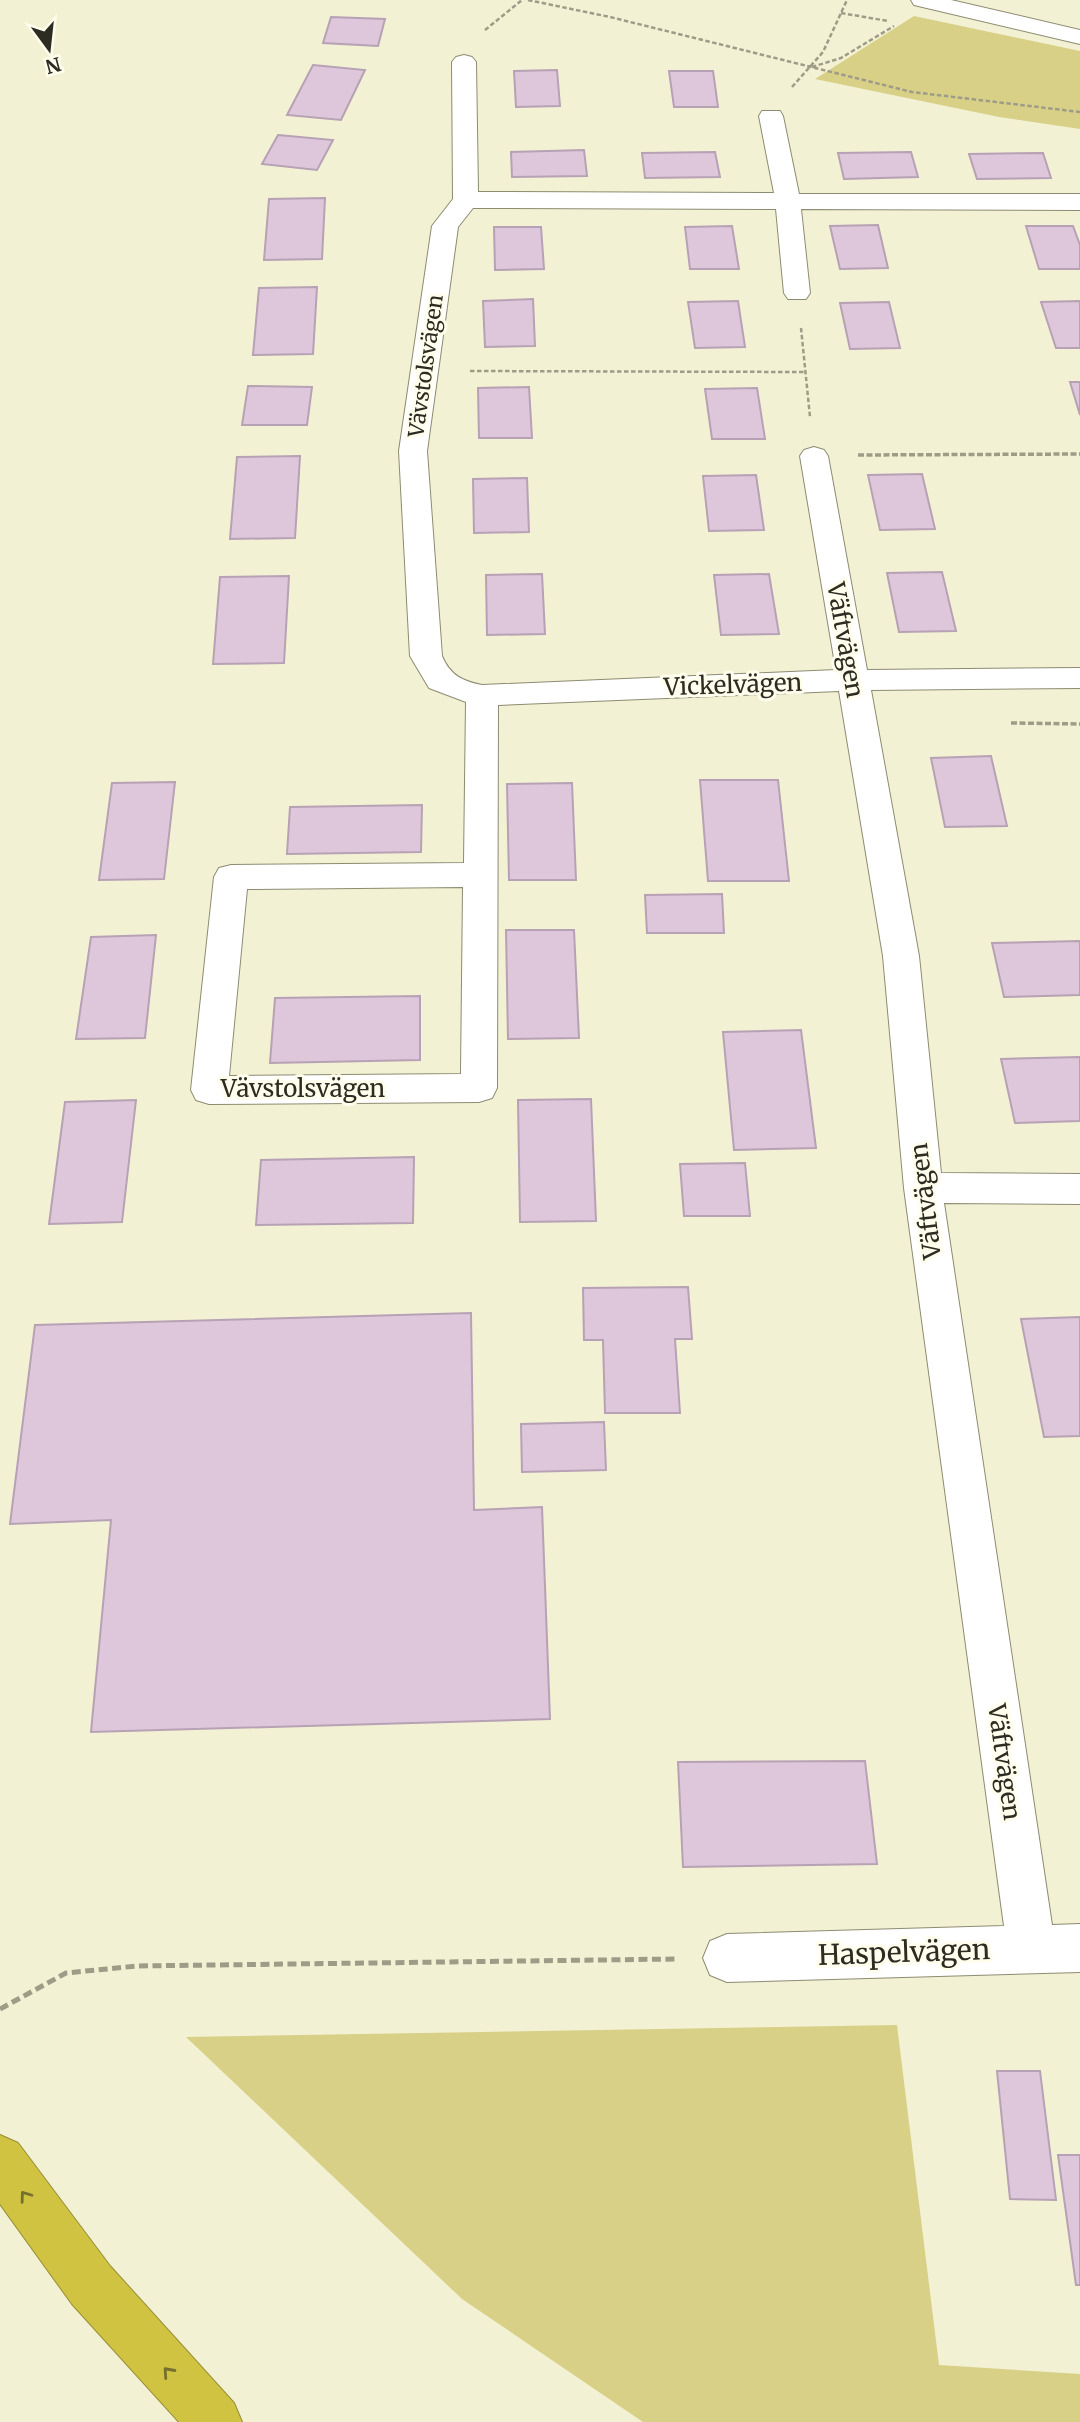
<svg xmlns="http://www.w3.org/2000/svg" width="1080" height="2422" font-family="Merriweather,serif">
<rect width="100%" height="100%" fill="#f3f1d4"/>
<!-- green -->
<path fill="#d8d087" d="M 914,16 L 1080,51 L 1080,129 L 999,117 L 815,79 Z
M 897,2025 L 939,2365 L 1080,2374 L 1080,2422 L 643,2422 L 462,2299 L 186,2037 Z"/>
<!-- building -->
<path fill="#dec7db" stroke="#b7a1b4" stroke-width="2" d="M 331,17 L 385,19 L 378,46 L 323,43 Z
M 313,65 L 365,70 L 341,120 L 287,115 Z
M 557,70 L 560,106 L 516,107 L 514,71 Z
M 669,71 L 713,71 L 718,107 L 674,107 Z
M 278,135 L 333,140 L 317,170 L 262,164 Z
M 584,150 L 587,176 L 512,177 L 511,152 Z
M 715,152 L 720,177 L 645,178 L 642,153 Z
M 911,152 L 918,177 L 844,179 L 838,153 Z
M 1043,153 L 1051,178 L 977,179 L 969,154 Z
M 325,198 L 322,259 L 264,260 L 269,199 Z
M 878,225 L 888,268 L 840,269 L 830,226 Z
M 732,226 L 739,269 L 690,269 L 685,227 Z
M 1026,226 L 1073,226 L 1080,245 L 1080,269 L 1039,269 Z
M 494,227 L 541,227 L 544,269 L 495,270 Z
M 317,287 L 313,354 L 253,355 L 259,288 Z
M 533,299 L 535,346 L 485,347 L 483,301 Z
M 738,301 L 745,347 L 695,348 L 688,302 Z
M 1080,301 L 1080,348 L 1056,348 L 1041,302 Z
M 889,302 L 900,348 L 850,349 L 840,303 Z
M 1070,382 L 1080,382 L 1080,415 Z
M 248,386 L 312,387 L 307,425 L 242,425 Z
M 529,387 L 532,438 L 479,438 L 478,388 Z
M 757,388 L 765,439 L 712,439 L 705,389 Z
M 300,456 L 295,538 L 230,539 L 237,457 Z
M 922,474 L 935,529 L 880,530 L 868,475 Z
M 756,475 L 764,530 L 709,531 L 703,476 Z
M 527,478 L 529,532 L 474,533 L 473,479 Z
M 942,572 L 956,631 L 899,632 L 887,573 Z
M 542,574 L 545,634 L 487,635 L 486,575 Z
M 769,574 L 779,634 L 721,635 L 714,575 Z
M 289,576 L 284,663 L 213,664 L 220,577 Z
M 991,756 L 1007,826 L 945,827 L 931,758 Z
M 700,780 L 778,780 L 789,881 L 708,881 Z
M 175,782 L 164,879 L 99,880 L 112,783 Z
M 572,783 L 576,880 L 509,880 L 507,784 Z
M 422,805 L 421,852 L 287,854 L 290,807 Z
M 722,894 L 724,933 L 647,933 L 645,895 Z
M 506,930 L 574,930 L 579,1038 L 508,1039 Z
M 156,935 L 145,1038 L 76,1039 L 91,937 Z
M 1080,941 L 1080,995 L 1004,997 L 992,943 Z
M 420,996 L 420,1060 L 270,1063 L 275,998 Z
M 801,1030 L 816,1148 L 734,1150 L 723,1032 Z
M 1080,1057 L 1080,1121 L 1015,1123 L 1001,1059 Z
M 591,1099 L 596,1221 L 520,1222 L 518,1100 Z
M 136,1100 L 122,1222 L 49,1224 L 65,1102 Z
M 414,1157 L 413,1223 L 256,1225 L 261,1160 Z
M 745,1163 L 750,1216 L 684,1216 L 680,1164 Z
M 688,1287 L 692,1339 L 675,1339 L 680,1413 L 605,1413 L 603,1340 L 584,1340 L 583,1288 Z
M 471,1313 L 474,1510 L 542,1507 L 550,1719 L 91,1732 L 111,1520 L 10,1524 L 35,1325 Z
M 1080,1317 L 1080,1436 L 1044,1437 L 1021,1319 Z
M 604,1422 L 606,1470 L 522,1472 L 521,1424 Z
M 865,1761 L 877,1864 L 683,1867 L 678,1762 Z
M 997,2071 L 1040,2071 L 1056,2200 L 1010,2199 Z
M 1058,2155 L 1080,2155 L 1080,2285 L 1076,2285 Z"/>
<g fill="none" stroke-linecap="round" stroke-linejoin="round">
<!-- minor casing -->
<g stroke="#8d8b71" stroke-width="2">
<path id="minor" d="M 911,0 L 951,0 L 1080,30 L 1080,44 L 914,5 Z
M 464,55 L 472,57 L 476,62 L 478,192 L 774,193 L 759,116 L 762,111 L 780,111 L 783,116 L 799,194 L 1080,194 L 1080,210 L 801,209 L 810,293 L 806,299 L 788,299 L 784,293 L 776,209 L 473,208 L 458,227 L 427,451 L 442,656 C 450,675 462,681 482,685 L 836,670 L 800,456 L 804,450 L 814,447 L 824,450 L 828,456 L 867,670 L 1080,668 L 1080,688 L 871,690 L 919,956 L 941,1173 L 1080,1174 L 1080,1204 L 944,1203 L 1052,1925 L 1080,1924 L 1080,1972 L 727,1982 L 710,1975 L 703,1958 L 710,1941 L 727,1934 L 1004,1926 L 904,1188 L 883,956 L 839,691 L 498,705 L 497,1088 L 492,1098 L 479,1102 L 209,1104 L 196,1100 L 191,1090 L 214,877 L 219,868 L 231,865 L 464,863 L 466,702 L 429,688 L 410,656 L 399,451 L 432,226 L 453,199 L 452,62 L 456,57 ZM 463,887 L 461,1074 L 229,1076 L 247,889 Z"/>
</g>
<!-- highway casing -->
<g stroke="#978e36" stroke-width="2">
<path id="highway" d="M 0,2135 L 18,2143 L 110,2266 L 234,2403 L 242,2422 L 179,2422 L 72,2304 L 0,2204 Z"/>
</g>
<!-- path-far2 -->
<path stroke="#9e9c87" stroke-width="2.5" stroke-dasharray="4.5 2.5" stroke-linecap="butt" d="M 528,0 L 610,17 L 912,92 L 1080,112
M 841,13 L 888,21
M 485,30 L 522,0
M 812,67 L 841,58 L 894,26
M 792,87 L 823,52 L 847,0
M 801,328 L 810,417
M 470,371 L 805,372"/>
<!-- path-far1 -->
<path stroke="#9e9c87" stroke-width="3.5" stroke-dasharray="6 2.5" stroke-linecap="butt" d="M 858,455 L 1080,454
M 1011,723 L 1080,724"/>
<!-- path -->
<path stroke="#9e9c87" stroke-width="5" stroke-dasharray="9 4.5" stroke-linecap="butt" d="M 0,2009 L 66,1973 L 137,1966 L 676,1959"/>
<!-- minor -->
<use href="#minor" fill="#fff" fill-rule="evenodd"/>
<!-- highway -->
<use href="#highway" fill="#d0c341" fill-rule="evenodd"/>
</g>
<!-- one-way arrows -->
<defs><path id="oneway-chevron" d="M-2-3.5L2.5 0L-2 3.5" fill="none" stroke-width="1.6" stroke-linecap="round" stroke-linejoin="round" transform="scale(1.75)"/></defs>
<g stroke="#767030">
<use href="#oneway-chevron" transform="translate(25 2196) rotate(-126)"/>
<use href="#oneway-chevron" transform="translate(168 2372) rotate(-132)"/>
</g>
<g text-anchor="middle" stroke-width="6" stroke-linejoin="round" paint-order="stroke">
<!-- far-street labels -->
<g font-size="21" fill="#2d2c22" stroke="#fffdec">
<text transform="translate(426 366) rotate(-82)" y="7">Vävstolsvägen</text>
</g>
<!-- street labels -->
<g font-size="24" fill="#2d2c22" stroke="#fffdec">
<text transform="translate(845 640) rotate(80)" y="8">Väftvägen</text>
<text transform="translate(733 685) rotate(-2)" y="8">Vickelvägen</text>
<text x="303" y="1097">Vävstolsvägen</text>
<text transform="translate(926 1201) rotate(-97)" y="8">Väftvägen</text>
<text transform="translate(1004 1762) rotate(82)" y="8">Väftvägen</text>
</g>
<!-- near-street labels -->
<g font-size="28" fill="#2d2c22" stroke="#fffdec">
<text transform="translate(904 1952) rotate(-2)" y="10">Haspelvägen</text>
</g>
</g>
<!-- north arrow -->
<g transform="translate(49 49) rotate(165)" stroke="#fffdec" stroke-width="5" paint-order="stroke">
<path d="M0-5L12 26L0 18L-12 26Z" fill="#2d2c22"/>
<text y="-10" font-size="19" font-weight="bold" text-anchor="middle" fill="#2d2c22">N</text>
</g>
</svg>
